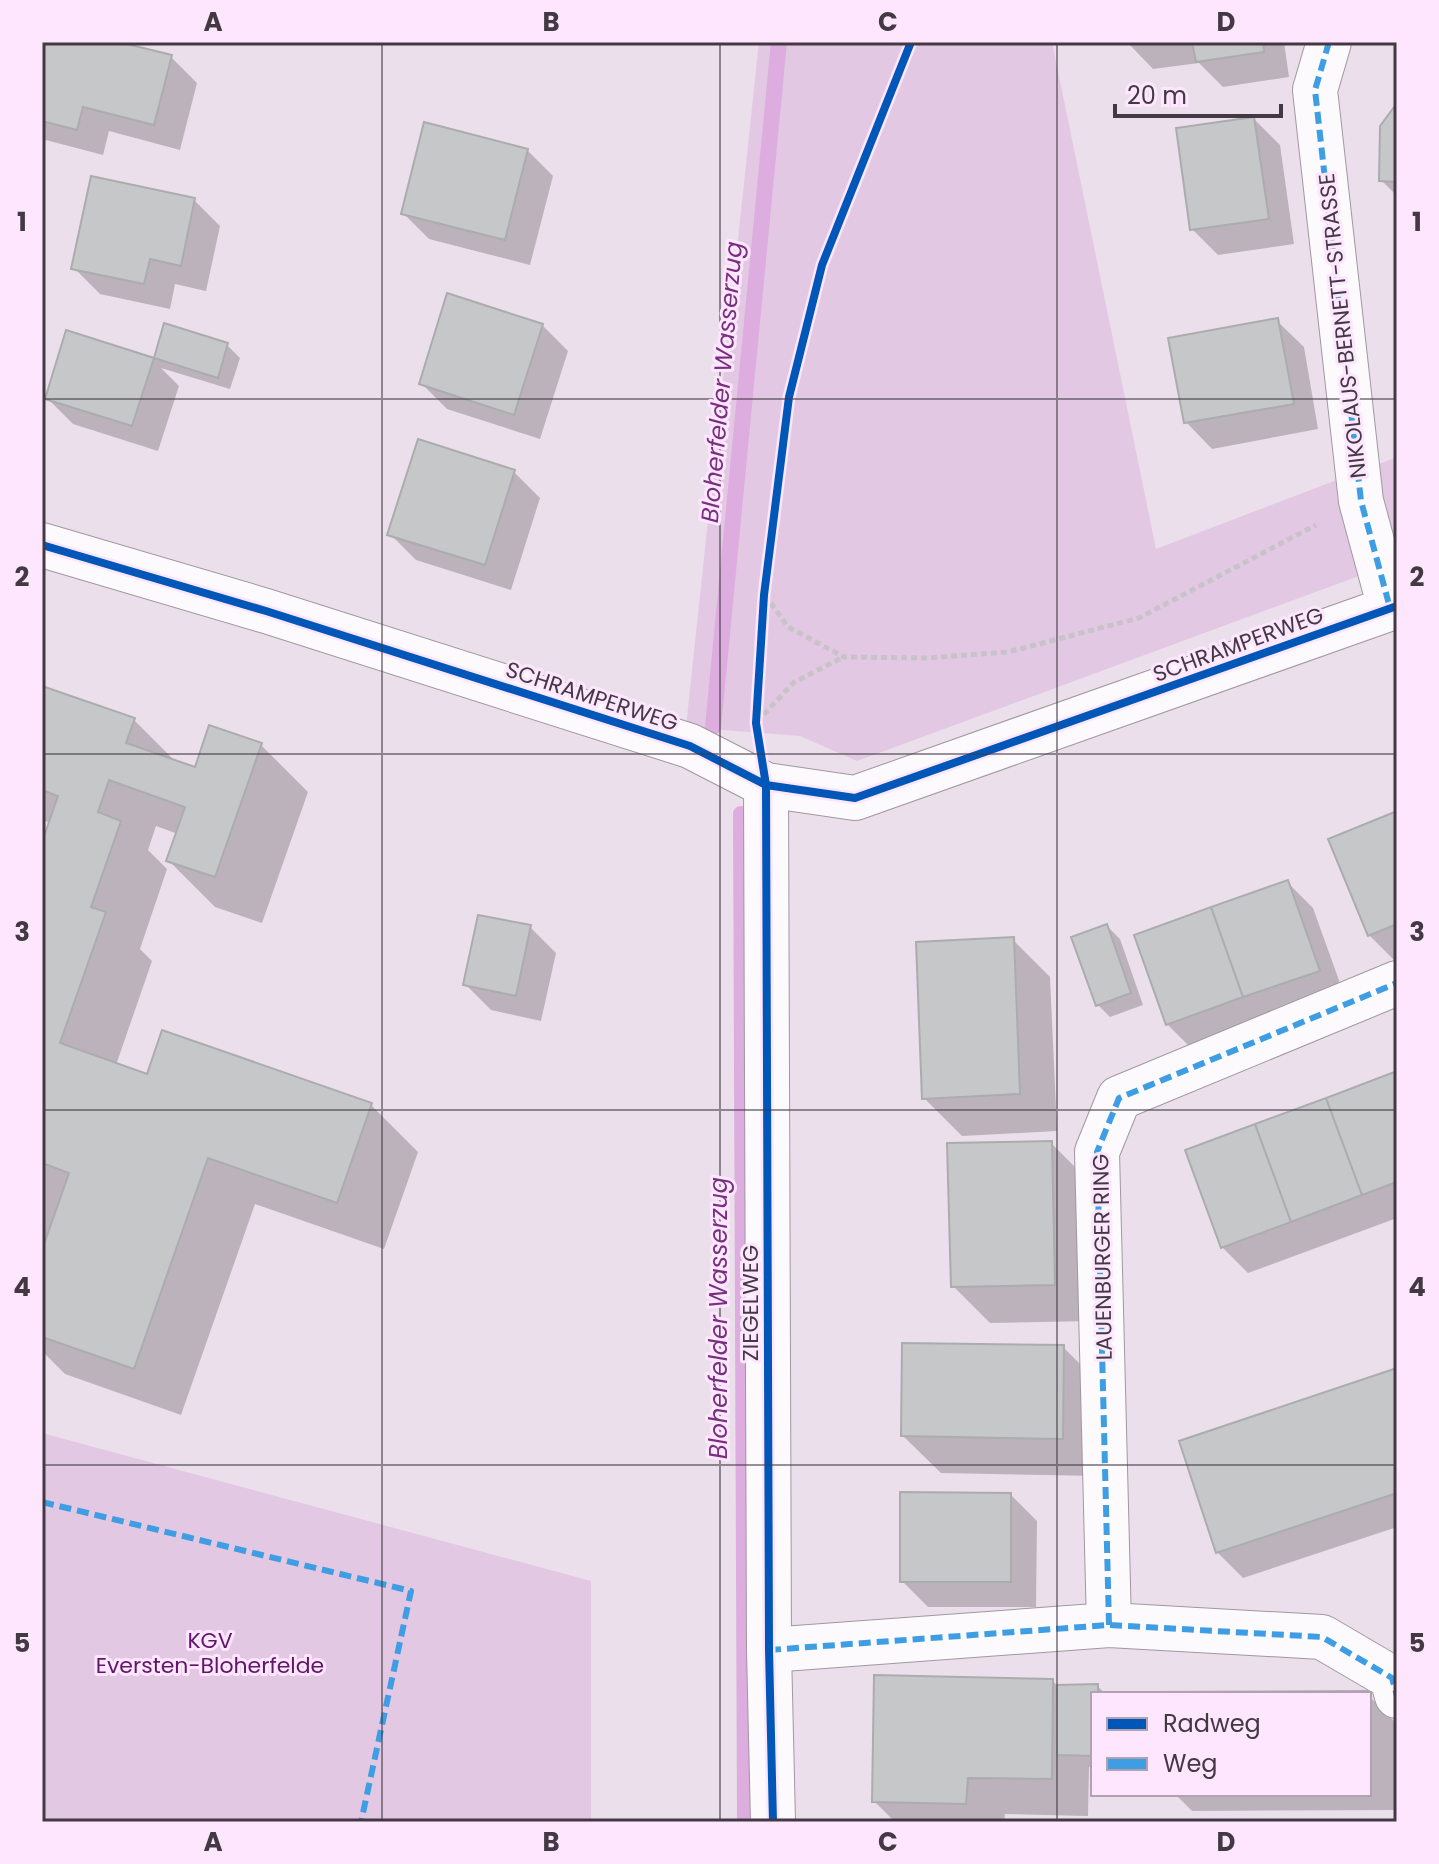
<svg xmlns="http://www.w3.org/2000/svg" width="1439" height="1864" font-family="Poppins,sans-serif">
<rect width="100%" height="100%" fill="#ebdfeb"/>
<!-- green -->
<path fill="#e2c8e3" d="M 759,42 L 1052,42 L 1156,549 L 1397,457 L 1397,562 L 857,761 L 800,736 L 686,727 Z
M 42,1433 L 591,1581 L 591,1822 L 42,1822 Z"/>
<!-- shadow -->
<path fill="#0003" d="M 42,42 L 111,42 L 171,57 L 197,83 L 180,150 L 109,131 L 103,155 L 42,139 Z
M 1127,42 L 1284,42 L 1289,77 L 1223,87 L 1199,63 L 1153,69 Z
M 1397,106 L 1397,196 L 1381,180 Z
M 1254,119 L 1280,145 L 1294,244 L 1218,255 L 1192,229 Z
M 527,150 L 553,176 L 530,265 L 429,239 L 403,213 Z
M 194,200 L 220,226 L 206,291 L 175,284 L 170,309 L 100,294 L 74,268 Z
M 1277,321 L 1304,347 L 1318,429 L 1212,449 L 1186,422 Z
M 542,325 L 568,351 L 540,439 L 447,409 L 421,383 Z
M 166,326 L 227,345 L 240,358 L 230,389 L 161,368 L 179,386 L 158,451 L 73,424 L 47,398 L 68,333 L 155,360 Z
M 514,472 L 540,498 L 511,590 L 416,560 L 390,534 Z
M 42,688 L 134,720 L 176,762 L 196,769 L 261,745 L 308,792 L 262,923 L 215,907 L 168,860 L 178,834 L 156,826 L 148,850 L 167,869 L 140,949 L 152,961 L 116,1065 L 148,1076 L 371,1105 L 418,1152 L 384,1249 L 255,1204 L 181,1415 L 65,1374 L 42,1351 L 42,849 L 51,823 L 42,820 Z
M 1397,813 L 1397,960 L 1395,961 L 1369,935 Z
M 1287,882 L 1313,908 L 1345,997 L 1193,1050 L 1167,1024 Z
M 1107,926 L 1120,939 L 1143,1005 L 1110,1017 L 1098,1005 Z
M 530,927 L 556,953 L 541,1021 L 491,1010 L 465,984 Z
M 1013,940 L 1050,977 L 1057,1131 L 962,1136 L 924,1098 Z
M 1397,1074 L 1397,1218 L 1248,1273 L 1222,1247 Z
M 1051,1143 L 1089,1181 L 1091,1321 L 990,1323 L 953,1286 Z
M 1063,1347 L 1101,1385 L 1100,1476 L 941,1473 L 903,1436 Z
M 1397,1371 L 1397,1527 L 1243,1578 L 1217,1552 Z
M 1011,1495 L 1037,1521 L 1036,1607 L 928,1607 L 902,1581 Z
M 1053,1681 L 1058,1687 L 1097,1686 L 1105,1693 L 1147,1694 L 1093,1694 L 1093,1767 L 1089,1767 L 1088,1816 L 1005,1814 L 1004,1822 L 895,1822 L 874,1801 Z
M 1369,1696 L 1397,1724 L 1397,1810 L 1192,1811 L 1175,1794 L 1369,1794 Z"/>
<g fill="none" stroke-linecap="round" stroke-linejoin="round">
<!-- stream -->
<path stroke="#dcadde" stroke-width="16" d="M 713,727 L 779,42
M 741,814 L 745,1822"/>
</g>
<!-- building -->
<path fill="#c6c7c9" stroke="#abacae" stroke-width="2" d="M 42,42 L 119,42 L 172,55 L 154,125 L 83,107 L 77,130 L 42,121 Z
M 1192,42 L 1263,42 L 1264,52 L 1196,62 Z
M 1397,103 L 1397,182 L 1379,181 L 1380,126 Z
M 1254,117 L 1269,219 L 1190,230 L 1176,128 Z
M 424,122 L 528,149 L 505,240 L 401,214 Z
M 91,176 L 195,198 L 181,266 L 150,259 L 144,284 L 71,269 Z
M 447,293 L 543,324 L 514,415 L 419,384 Z
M 1278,318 L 1294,404 L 1184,423 L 1168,338 Z
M 164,323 L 228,343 L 218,378 L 154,358 Z
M 66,330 L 154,358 L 132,426 L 45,399 Z
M 418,439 L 515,470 L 485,565 L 387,535 Z
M 42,686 L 135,718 L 126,743 L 195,767 L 209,725 L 262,743 L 215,877 L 166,861 L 185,807 L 109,780 L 98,812 L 121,821 L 91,907 L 106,912 L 60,1043 L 147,1074 L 162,1030 L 372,1103 L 337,1203 L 208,1158 L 134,1369 L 42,1337 L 42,1250 L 69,1173 L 42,1163 L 42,842 L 58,796 L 42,790 Z
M 1397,811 L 1397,924 L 1368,936 L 1328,839 Z
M 1288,880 L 1320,971 L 1243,997 L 1211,907 Z
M 1211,907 L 1243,997 L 1166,1025 L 1134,935 Z
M 478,915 L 531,925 L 516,996 L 463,985 Z
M 1107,924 L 1131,993 L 1096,1006 L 1071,937 Z
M 1014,937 L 1020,1094 L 922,1099 L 916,942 Z
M 1397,1071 L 1397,1182 L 1362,1195 L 1326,1098 Z
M 1326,1098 L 1362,1195 L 1291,1222 L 1255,1124 Z
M 1255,1124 L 1291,1222 L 1221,1248 L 1185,1150 Z
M 1052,1141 L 1055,1285 L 951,1287 L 947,1143 Z
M 902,1343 L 1064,1345 L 1063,1439 L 901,1436 Z
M 1397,1368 L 1397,1493 L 1216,1553 L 1179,1441 Z
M 900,1492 L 1011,1493 L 1011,1582 L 900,1582 Z
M 874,1675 L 1053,1679 L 1052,1779 L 968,1778 L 966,1804 L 872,1802 Z
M 1098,1684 L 1098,1694 L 1093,1694 L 1093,1756 L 1057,1755 L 1057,1685 Z
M 1367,1691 L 1367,1694 L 1152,1694 L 1152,1692 Z"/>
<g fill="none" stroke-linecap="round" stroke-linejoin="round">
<!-- minor casing -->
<g stroke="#a098a1" stroke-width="46">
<path id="minor" d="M 1329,42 L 1315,90 L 1361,501 L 1390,608
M 42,545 L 266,611 L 690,746 L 766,785 L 855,798 L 1397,606
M 766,785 L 769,1650 L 773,1822
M 1109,1625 L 1097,1152 L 1119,1098 L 1397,983
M 769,1650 L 1109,1625 L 1322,1637 L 1392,1678 L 1397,1696"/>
</g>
<!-- path -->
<path stroke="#c8c3c8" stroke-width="5" stroke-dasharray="6 4" stroke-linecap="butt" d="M 765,595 L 788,627 L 844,657 L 928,658 L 1008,652 L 1139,618 L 1316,525
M 757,722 L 793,683 L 843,657
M 756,725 L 764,595 L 789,397 L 822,265 L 911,42"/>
<!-- minor -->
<use href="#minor" stroke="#fcfafc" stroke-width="44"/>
<!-- quiet -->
<path stroke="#3f9ee3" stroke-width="6" stroke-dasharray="12 6" stroke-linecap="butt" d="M 1329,42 L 1315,90 L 1361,501 L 1390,608
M 42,1502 L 411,1591 L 361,1822
M 1109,1625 L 1097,1152 L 1119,1098 L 1397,983
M 769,1650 L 1109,1625 L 1322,1637 L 1392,1678 L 1397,1696"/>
<!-- cycleway casing -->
<g stroke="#fde6fe" stroke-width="13">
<path id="cycleway" d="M 42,545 L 266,611 L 690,746 L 766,785 L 855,798 L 1397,606
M 773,1822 L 769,1650 L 766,785 L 756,723 L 764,595 L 789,397 L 822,265 L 911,42"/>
</g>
<!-- cycleway -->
<use href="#cycleway" stroke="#0057b8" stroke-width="8"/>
</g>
<!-- grid -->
<path fill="none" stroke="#423943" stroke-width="2" stroke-opacity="0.55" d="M 382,42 L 382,1822M 720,42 L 720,1822M 1057,42 L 1057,1822M 42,399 L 1397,399M 42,754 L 1397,754M 42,1110 L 1397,1110M 42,1465 L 1397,1465"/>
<g text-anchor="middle" stroke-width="6" stroke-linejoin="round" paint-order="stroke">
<!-- street labels -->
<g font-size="22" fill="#423943" stroke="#fde6fe">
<text transform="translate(1342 326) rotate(-96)" y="8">NIKOLAUS-BERNETT-STRASSE</text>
<text transform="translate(1238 644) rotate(-20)" y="8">SCHRAMPERWEG</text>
<text transform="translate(592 696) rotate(18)" y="8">SCHRAMPERWEG</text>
<text transform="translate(1102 1257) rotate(-91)" y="8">LAUENBURGER RING</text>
<text transform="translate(750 1303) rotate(-90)" y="8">ZIEGELWEG</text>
</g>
<!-- park labels -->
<g font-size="22" fill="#601767" stroke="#fde6fe">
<text x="210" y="1648">KGV<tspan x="210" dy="25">Eversten-Bloherfelde</tspan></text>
</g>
<!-- water labels -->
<g font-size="24" font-style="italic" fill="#772f7e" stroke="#fde6fe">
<text transform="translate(722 382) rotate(-85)" y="8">Bloherfelder Wasserzug</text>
<text transform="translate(719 1318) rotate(-90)" y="8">Bloherfelder Wasserzug</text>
</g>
</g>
<!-- border -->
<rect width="1439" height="1864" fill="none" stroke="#fde6fe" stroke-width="88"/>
<!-- legend -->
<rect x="1091" y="1692" width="280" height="104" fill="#fde6fe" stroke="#b2a1b3" stroke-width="2"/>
<rect x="1107" y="1718" width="40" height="12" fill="#0057b8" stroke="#b2a1b3" stroke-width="2"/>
<text x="1163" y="1732" font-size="24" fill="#423943">Radweg</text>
<rect x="1107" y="1758" width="40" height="12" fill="#3f9ee3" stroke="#b2a1b3" stroke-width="2"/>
<text x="1163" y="1772" font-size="24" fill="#423943">Weg</text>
<!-- scale -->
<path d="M1115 104v12h166v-12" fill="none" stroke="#423943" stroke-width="4"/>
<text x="1127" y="104" font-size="24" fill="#423943" stroke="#fde6fe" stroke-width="6" paint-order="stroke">20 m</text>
<rect x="44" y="44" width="1351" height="1776" fill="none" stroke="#423943" stroke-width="3"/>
<g font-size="26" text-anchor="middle" font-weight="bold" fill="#423943">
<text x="213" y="31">A</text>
<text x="551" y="31">B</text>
<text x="888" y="31">C</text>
<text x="1226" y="31">D</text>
<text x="22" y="231">1</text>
<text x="1417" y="231">1</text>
<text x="22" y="586">2</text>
<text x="1417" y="586">2</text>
<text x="22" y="941">3</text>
<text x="1417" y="941">3</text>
<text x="22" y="1296">4</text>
<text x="1417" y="1296">4</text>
<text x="22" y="1652">5</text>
<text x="1417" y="1652">5</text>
<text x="213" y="1851">A</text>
<text x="551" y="1851">B</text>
<text x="888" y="1851">C</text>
<text x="1226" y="1851">D</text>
</g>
</svg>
